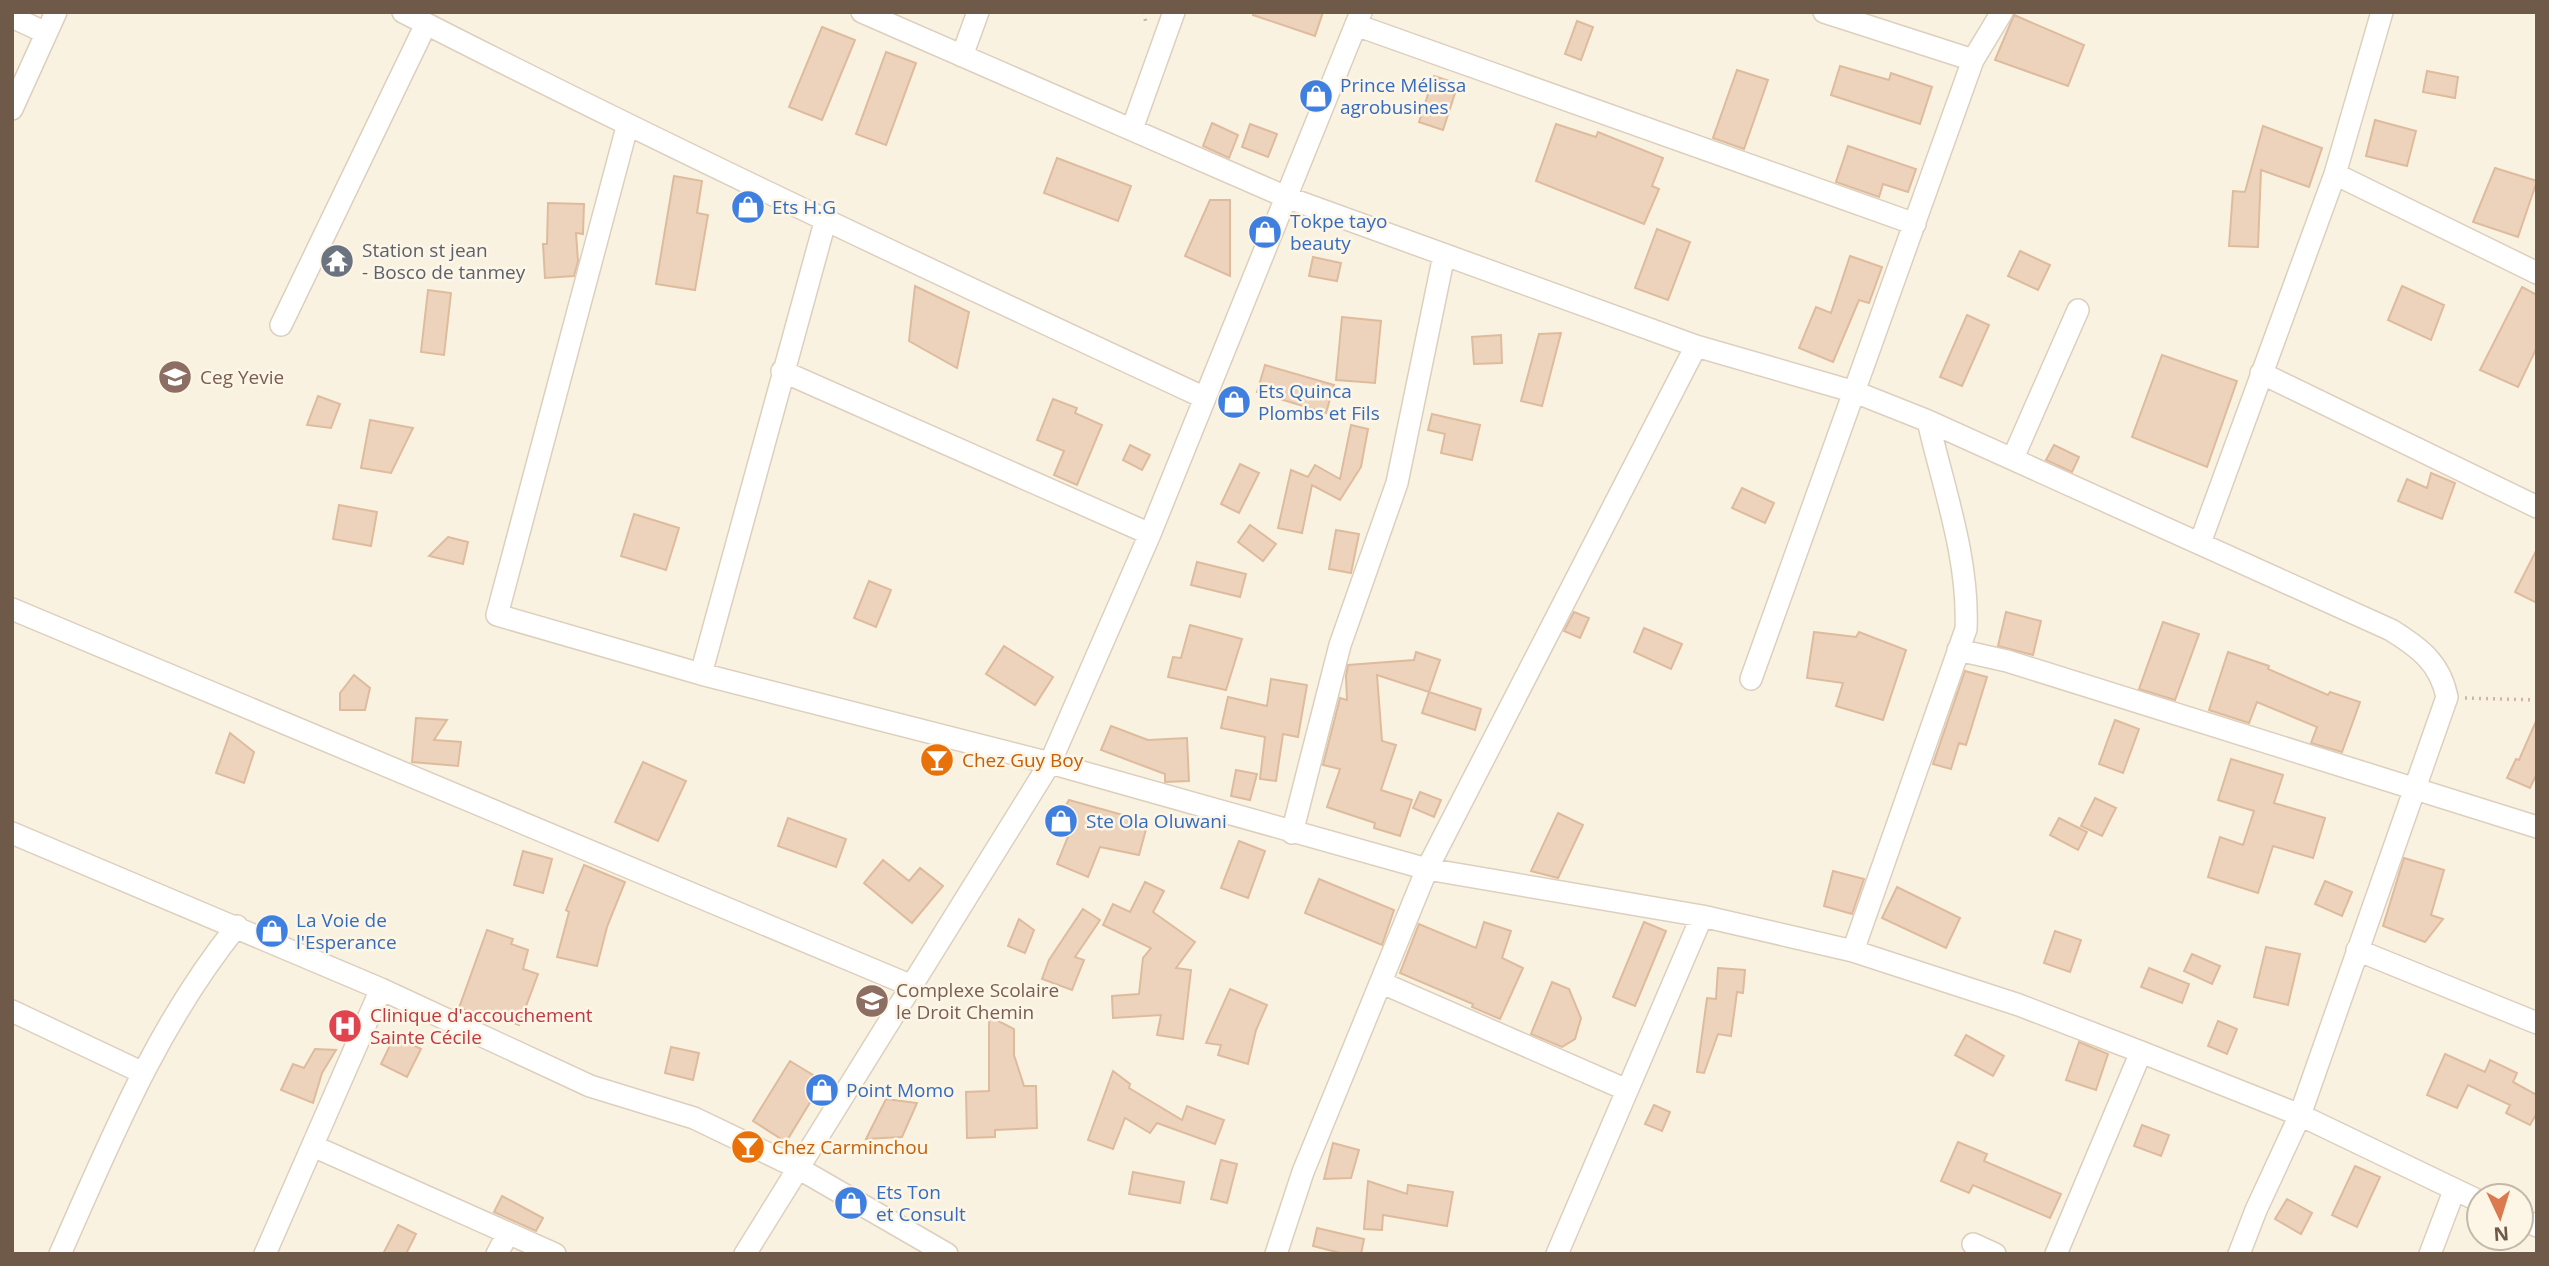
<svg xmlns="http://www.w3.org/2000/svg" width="2549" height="1266" font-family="'Open Sans',sans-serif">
<rect width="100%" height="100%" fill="#faf2e1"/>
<!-- building -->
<path fill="#edd3bb" stroke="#debb9d" stroke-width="2" d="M 1254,12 L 1323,12 L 1315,36 L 1253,15 Z
M 2014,15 L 2084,45 L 2068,86 L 1995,60 Z
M 1577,21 L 1593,27 L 1581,60 L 1565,54 Z
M 822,27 L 855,40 L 822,120 L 789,107 Z
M 886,52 L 916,63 L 886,145 L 856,134 Z
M 1840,66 L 1889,80 L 1891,73 L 1932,87 L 1920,124 L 1831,95 Z
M 1737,70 L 1768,80 L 1744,149 L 1713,138 Z
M 2427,71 L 2458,77 L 2455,98 L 2423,92 Z
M 1434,76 L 1458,84 L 1443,130 L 1419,122 Z
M 2375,120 L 2416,131 L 2407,166 L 2366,156 Z
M 1212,123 L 1238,135 L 1229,158 L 1203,146 Z
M 1250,124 L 1277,134 L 1268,157 L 1242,147 Z
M 1556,124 L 1596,137 L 1598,132 L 1663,158 L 1652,186 L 1659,189 L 1644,224 L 1536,181 Z
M 2263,126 L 2322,148 L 2309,187 L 2261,170 L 2258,247 L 2229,246 L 2233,191 L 2245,192 Z
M 1848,146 L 1916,169 L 1908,192 L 1883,184 L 1879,197 L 1836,182 Z
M 1057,158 L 1131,186 L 1118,221 L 1044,193 Z
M 2495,168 L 2537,181 L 2518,237 L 2473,222 Z
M 674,176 L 702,181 L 697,213 L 708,215 L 695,290 L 656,284 Z
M 1210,200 L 1230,200 L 1230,276 L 1185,256 Z
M 548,203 L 584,204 L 583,234 L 576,233 L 578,261 L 574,276 L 545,278 L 543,244 L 547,244 Z
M 1657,229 L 1690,242 L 1668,300 L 1635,288 Z
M 2020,251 L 2050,265 L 2038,290 L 2008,276 Z
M 1850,256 L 1882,267 L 1869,303 L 1859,300 L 1833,362 L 1799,348 L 1816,307 L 1831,313 Z
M 1313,257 L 1341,263 L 1337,281 L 1309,276 Z
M 915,286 L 969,312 L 957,368 L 909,341 Z
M 2402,286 L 2444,305 L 2431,340 L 2388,320 Z
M 2522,287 L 2537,295 L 2537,347 L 2518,387 L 2480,370 Z
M 428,290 L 451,293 L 444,355 L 421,352 Z
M 1967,315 L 1989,325 L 1962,386 L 1940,377 Z
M 1342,317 L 1381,321 L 1375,383 L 1336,380 Z
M 1561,333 L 1542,406 L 1521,401 L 1539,334 Z
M 1501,335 L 1502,363 L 1474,364 L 1472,337 Z
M 2162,355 L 2237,381 L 2207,467 L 2132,437 Z
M 1265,365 L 1334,385 L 1326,413 L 1257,392 Z
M 318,396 L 340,404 L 331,428 L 307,425 Z
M 1053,399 L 1077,408 L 1075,413 L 1102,425 L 1077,485 L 1054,475 L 1064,451 L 1037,440 Z
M 1432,414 L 1480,425 L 1472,460 L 1441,453 L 1445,434 L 1428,430 Z
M 370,420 L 413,428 L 391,473 L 361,468 Z
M 1351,425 L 1368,429 L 1361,467 L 1340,500 L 1312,485 L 1302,533 L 1278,528 L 1291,470 L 1308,477 L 1315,465 L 1340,479 Z
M 1130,445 L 1150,455 L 1142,470 L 1123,460 Z
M 2054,445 L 2079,457 L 2072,472 L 2046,460 Z
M 1240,464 L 1259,473 L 1239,513 L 1221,504 Z
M 2431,473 L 2455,483 L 2442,519 L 2398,501 L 2407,479 L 2427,488 Z
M 1742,488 L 1774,503 L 1765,523 L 1732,508 Z
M 339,505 L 377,512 L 371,546 L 333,539 Z
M 634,514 L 679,528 L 666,570 L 621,556 Z
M 1250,525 L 1276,544 L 1263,561 L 1238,542 Z
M 1336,530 L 1359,534 L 1351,573 L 1329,569 Z
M 448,537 L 468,542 L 463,564 L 429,556 Z
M 2537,549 L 2537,603 L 2515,592 Z
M 1197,562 L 1246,574 L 1240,597 L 1191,585 Z
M 869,581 L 891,590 L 876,627 L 854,618 Z
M 1574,612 L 1589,618 L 1580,638 L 1564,631 Z
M 2006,612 L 2041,621 L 2033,655 L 1998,646 Z
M 2163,622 L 2199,634 L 2175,700 L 2139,689 Z
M 1190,625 L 1242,639 L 1226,690 L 1168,677 L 1173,657 L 1181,658 Z
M 1644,628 L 1682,644 L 1671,669 L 1634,652 Z
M 1814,632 L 1856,637 L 1859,632 L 1906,650 L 1883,720 L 1836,706 L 1843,683 L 1807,678 Z
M 1004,646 L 1053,677 L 1035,705 L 986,674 Z
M 1416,652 L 1440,660 L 1429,692 L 1377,675 L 1382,741 L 1396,745 L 1381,790 L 1412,800 L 1400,836 L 1374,828 L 1375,823 L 1327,807 L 1340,769 L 1323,765 L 1340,698 L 1347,700 L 1346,676 L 1348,665 L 1414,660 Z
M 2228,652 L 2269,666 L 2268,669 L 2328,695 L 2330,692 L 2360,702 L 2342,752 L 2311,743 L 2317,727 L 2257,702 L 2249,723 L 2209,710 Z
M 1965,671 L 1987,677 L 1966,745 L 1959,743 L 1951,769 L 1933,764 Z
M 354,675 L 370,688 L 365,710 L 340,710 L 340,693 Z
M 1271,679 L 1307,685 L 1298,737 L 1283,734 L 1276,781 L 1260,779 L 1265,737 L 1221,728 L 1228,697 L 1267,706 Z
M 1429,692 L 1481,709 L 1475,730 L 1422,713 Z
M 416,718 L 447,720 L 434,740 L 461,742 L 458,766 L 412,762 Z
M 2537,719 L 2537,773 L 2530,788 L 2507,778 L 2516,759 L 2519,760 Z
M 2115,720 L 2139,729 L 2123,773 L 2099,764 Z
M 1111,726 L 1148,740 L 1187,738 L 1189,781 L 1165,782 L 1165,774 L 1101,750 Z
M 230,733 L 254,752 L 244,783 L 216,773 Z
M 2231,759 L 2283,775 L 2274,803 L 2325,818 L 2313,858 L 2273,846 L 2258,893 L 2208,877 L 2220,837 L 2243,845 L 2254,811 L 2218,800 Z
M 643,762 L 686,781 L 658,841 L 615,822 Z
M 1236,770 L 1257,774 L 1250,800 L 1231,796 Z
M 1420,792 L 1441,800 L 1434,817 L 1413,808 Z
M 2095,798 L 2116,808 L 2102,836 L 2081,826 Z
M 1069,800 L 1148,822 L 1139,855 L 1100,847 L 1088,877 L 1057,864 L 1069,834 L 1051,830 Z
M 1558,813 L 1583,825 L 1558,878 L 1531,871 Z
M 788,818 L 846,839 L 836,867 L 778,846 Z
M 2059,818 L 2087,832 L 2078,850 L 2050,835 Z
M 1239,841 L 1265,851 L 1248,898 L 1221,888 Z
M 523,851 L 552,859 L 543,893 L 514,885 Z
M 2404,858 L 2444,870 L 2431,915 L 2443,919 L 2425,942 L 2383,926 Z
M 883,860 L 909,881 L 920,868 L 943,886 L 912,923 L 864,883 Z
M 584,865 L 625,882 L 607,927 L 597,966 L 557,957 L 569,912 L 566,910 Z
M 1833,871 L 1864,879 L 1852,914 L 1824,906 Z
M 1319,879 L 1394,910 L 1382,945 L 1305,913 Z
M 2325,881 L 2352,892 L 2342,916 L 2315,904 Z
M 1145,882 L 1164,891 L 1153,912 L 1195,942 L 1176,968 L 1191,970 L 1183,1039 L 1157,1035 L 1161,1015 L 1113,1018 L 1112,996 L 1139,994 L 1143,958 L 1151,948 L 1103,925 L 1113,904 L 1130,912 Z
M 1897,887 L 1960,918 L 1946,948 L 1882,918 Z
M 1083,909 L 1100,920 L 1075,957 L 1084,960 L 1072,990 L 1042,979 L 1049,960 Z
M 1019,919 L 1034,930 L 1025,953 L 1008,946 Z
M 1484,922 L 1511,931 L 1502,958 L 1523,968 L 1500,1019 L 1472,1007 L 1473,1004 L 1400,973 L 1419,924 L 1476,948 Z
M 1644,922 L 1666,931 L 1635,1006 L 1613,997 Z
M 487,930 L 513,939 L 511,944 L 528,950 L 523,969 L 538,974 L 519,1025 L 487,1013 L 485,1017 L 459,1008 Z
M 2055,931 L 2081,940 L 2070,972 L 2044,963 Z
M 2266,947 L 2300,954 L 2288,1005 L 2254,997 Z
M 2192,954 L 2220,966 L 2212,984 L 2184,971 Z
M 1718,968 L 1745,970 L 1743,993 L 1737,992 L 1731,1036 L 1718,1034 L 1704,1073 L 1697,1072 L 1707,998 L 1716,999 Z
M 2149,968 L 2189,984 L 2182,1003 L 2141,987 Z
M 1552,982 L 1569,989 L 1581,1018 L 1575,1039 L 1562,1047 L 1531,1034 Z
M 1230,989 L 1267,1005 L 1256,1030 L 1248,1064 L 1218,1055 L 1221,1045 L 1206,1043 Z
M 989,1016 L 1014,1029 L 1014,1055 L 1024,1086 L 1036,1086 L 1037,1128 L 995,1130 L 995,1137 L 967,1138 L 966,1092 L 989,1091 Z
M 2218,1021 L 2237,1029 L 2227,1054 L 2208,1046 Z
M 395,1035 L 421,1049 L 407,1077 L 381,1064 Z
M 1966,1035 L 2004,1056 L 1993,1076 L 1955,1055 Z
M 2079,1042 L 2108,1054 L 2096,1090 L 2066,1080 Z
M 671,1047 L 699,1053 L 693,1080 L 665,1073 Z
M 315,1049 L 336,1050 L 322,1073 L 313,1103 L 281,1090 L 293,1064 L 304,1068 Z
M 2445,1054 L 2485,1072 L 2490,1060 L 2517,1073 L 2513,1082 L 2537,1095 L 2537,1113 L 2530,1125 L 2506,1113 L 2510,1105 L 2468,1085 L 2457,1108 L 2427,1095 Z
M 790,1061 L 823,1081 L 786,1142 L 753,1121 Z
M 1113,1071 L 1130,1084 L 1129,1088 L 1182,1120 L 1187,1106 L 1224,1120 L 1215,1144 L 1157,1123 L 1150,1133 L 1125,1118 L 1113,1149 L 1088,1140 Z
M 886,1099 L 917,1103 L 902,1137 L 866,1139 Z
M 1654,1105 L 1670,1112 L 1662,1131 L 1645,1124 Z
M 2142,1125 L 2169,1135 L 2161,1156 L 2134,1146 Z
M 1958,1142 L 1987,1154 L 1984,1161 L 2061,1194 L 2050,1218 L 1973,1185 L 1969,1193 L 1941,1181 Z
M 1333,1143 L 1359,1150 L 1351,1178 L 1324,1179 Z
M 1221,1160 L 1237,1164 L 1227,1203 L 1211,1199 Z
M 2355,1166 L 2380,1177 L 2357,1227 L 2332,1215 Z
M 1133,1172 L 1184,1182 L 1180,1203 L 1129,1194 Z
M 1368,1181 L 1407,1194 L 1408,1185 L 1453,1192 L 1447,1226 L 1383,1215 L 1382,1230 L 1364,1229 Z
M 502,1196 L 543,1218 L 536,1231 L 494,1212 Z
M 2287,1199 L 2312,1213 L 2301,1234 L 2275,1219 Z
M 398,1225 L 416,1234 L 406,1254 L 383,1254 Z
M 1317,1228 L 1364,1239 L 1361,1254 L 1344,1254 L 1313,1246 Z"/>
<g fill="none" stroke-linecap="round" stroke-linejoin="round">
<!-- minor casing -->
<g stroke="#ddcfbe" stroke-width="24">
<path id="minor" d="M 403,12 C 667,147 936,273 1205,398
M 862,12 L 1286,197 L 1696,346 L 1855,392 L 1928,421 L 2391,630 C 2420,648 2440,663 2447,697 L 2300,1115 L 2256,1210 L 2239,1254
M 1824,12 L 1973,60
M 12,17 L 46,33
M 1356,25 L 1915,224
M 962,56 L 978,12
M 12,109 L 56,12
M 627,127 L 497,615 L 701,674 L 1050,763 L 1427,869 L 1702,916 L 1853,951 L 2019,1005 L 2141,1052 L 2300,1115 L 2479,1201
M 1132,129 L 1174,12
M 2335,174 L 2537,273
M 281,325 L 426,24
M 782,371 L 1150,534
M 2261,373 L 2537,507
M 2013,458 L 2078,310
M 2200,543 L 2335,174 L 2382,12
M 12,609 L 912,986
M 1958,650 L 2007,661 L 2537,827
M 701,674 L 825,222
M 1751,679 L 1973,60 L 2002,12
M 12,833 L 381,989 L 590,1086 L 694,1118 L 798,1168 L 947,1254
M 1292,833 L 1340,645 L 1397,483 L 1444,255
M 2357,950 L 2537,1023
M 1853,951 L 1966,629 C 1969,558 1944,490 1928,421
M 1382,983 L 1627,1090
M 12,1011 L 141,1072
M 313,1146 L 555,1254
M 2521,1219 L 2537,1226
M 1973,1244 L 1995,1254
M 60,1254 C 111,1139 157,1025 237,926
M 265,1254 L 381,989
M 497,1254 L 508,1233
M 745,1254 L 1050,763 L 1150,534 L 1361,12
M 1276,1254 L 1303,1172 L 1427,869 L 1696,346
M 1557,1254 L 1702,916
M 2056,1254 L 2141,1052
M 2430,1254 L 2454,1191"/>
</g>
<!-- path -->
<path stroke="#d1b69f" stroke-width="3.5" stroke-dasharray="2 5" stroke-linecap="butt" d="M 1144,12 L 1146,24
M 2465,698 L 2537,700"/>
<!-- minor -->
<use href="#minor" stroke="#fff" stroke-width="21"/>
</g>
<!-- icons -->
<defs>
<g id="shop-disc" transform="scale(1.75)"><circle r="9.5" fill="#3f7fe0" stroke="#fdf6e7"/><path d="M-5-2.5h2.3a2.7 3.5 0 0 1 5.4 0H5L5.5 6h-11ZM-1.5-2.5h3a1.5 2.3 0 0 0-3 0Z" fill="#fff"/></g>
<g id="temple-disc" transform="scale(1.75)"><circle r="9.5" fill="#6b7280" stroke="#fdf6e7"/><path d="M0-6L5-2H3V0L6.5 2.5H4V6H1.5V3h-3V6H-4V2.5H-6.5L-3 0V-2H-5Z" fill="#fff"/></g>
<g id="school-disc" transform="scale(1.75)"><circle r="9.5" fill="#8d6e63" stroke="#fdf6e7"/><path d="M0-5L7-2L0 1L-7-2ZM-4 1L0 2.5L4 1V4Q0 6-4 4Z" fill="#fff"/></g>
<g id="bar-disc" transform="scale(1.75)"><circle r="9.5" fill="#e8710a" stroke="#fdf6e7"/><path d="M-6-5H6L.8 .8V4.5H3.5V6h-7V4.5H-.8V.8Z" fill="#fff"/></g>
<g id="hospital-disc" transform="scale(1.75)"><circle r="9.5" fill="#e0444e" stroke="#fdf6e7"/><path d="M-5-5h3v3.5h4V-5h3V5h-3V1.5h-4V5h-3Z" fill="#fff"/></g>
</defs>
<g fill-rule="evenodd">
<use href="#shop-disc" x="1316" y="96"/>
<use href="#shop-disc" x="748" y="207"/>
<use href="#shop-disc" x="1265" y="232"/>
<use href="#temple-disc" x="337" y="261"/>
<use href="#school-disc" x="175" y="377"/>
<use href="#shop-disc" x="1234" y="402"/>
<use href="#bar-disc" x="937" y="760"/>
<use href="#shop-disc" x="1061" y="821"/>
<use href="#shop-disc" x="272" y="931"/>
<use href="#school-disc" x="872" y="1001"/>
<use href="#hospital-disc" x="345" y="1026"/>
<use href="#shop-disc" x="822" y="1090"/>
<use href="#bar-disc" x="748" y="1147"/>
<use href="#shop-disc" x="851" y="1203"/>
</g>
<g text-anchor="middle" stroke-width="5" stroke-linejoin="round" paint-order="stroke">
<!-- shop labels -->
<g font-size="19" fill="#366cbe" stroke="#fdf6e7" text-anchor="start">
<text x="1340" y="92">Prince Mélissa<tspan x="1340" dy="22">agrobusines</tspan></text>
<text x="772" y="214">Ets H.G</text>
<text x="1290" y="228">Tokpe tayo<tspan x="1290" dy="22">beauty</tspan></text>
<text x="1258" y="398">Ets Quinca<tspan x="1258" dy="22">Plombs et Fils</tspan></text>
<text x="1086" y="828">Ste Ola Oluwani</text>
<text x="296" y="927">La Voie de<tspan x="296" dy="22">l'Esperance</tspan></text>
<text x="846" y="1097">Point Momo</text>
<text x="876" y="1199">Ets Ton<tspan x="876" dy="22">et Consult</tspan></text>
</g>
<!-- worship labels -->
<g font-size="19" fill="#5b616d" stroke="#fdf6e7" text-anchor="start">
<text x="362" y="257">Station st jean<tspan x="362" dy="22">- Bosco de tanmey</tspan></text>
</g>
<!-- education labels -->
<g font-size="19" fill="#785e54" stroke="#fdf6e7" text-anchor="start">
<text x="200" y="384">Ceg Yevie</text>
<text x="896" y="997">Complexe Scolaire<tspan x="896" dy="22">le Droit Chemin</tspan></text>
</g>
<!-- food labels -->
<g font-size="19" fill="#c56008" stroke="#fdf6e7" text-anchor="start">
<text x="962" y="767">Chez Guy Boy</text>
<text x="772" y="1154">Chez Carminchou</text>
</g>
<!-- health labels -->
<g font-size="19" fill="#be3a42" stroke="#fdf6e7" text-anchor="start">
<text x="370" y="1022">Clinique d'accouchement<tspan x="370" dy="22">Sainte Cécile</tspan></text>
</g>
</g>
<!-- border -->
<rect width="2549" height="1266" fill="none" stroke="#6f5a4a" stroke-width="28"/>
<!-- north arrow -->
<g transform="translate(2500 1217) rotate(176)"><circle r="33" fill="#fdf6e7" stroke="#c4b8a8" stroke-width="2"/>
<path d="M0-5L12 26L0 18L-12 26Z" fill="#db794f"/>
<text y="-10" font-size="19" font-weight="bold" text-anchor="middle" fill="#6f5a4a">N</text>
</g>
</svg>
